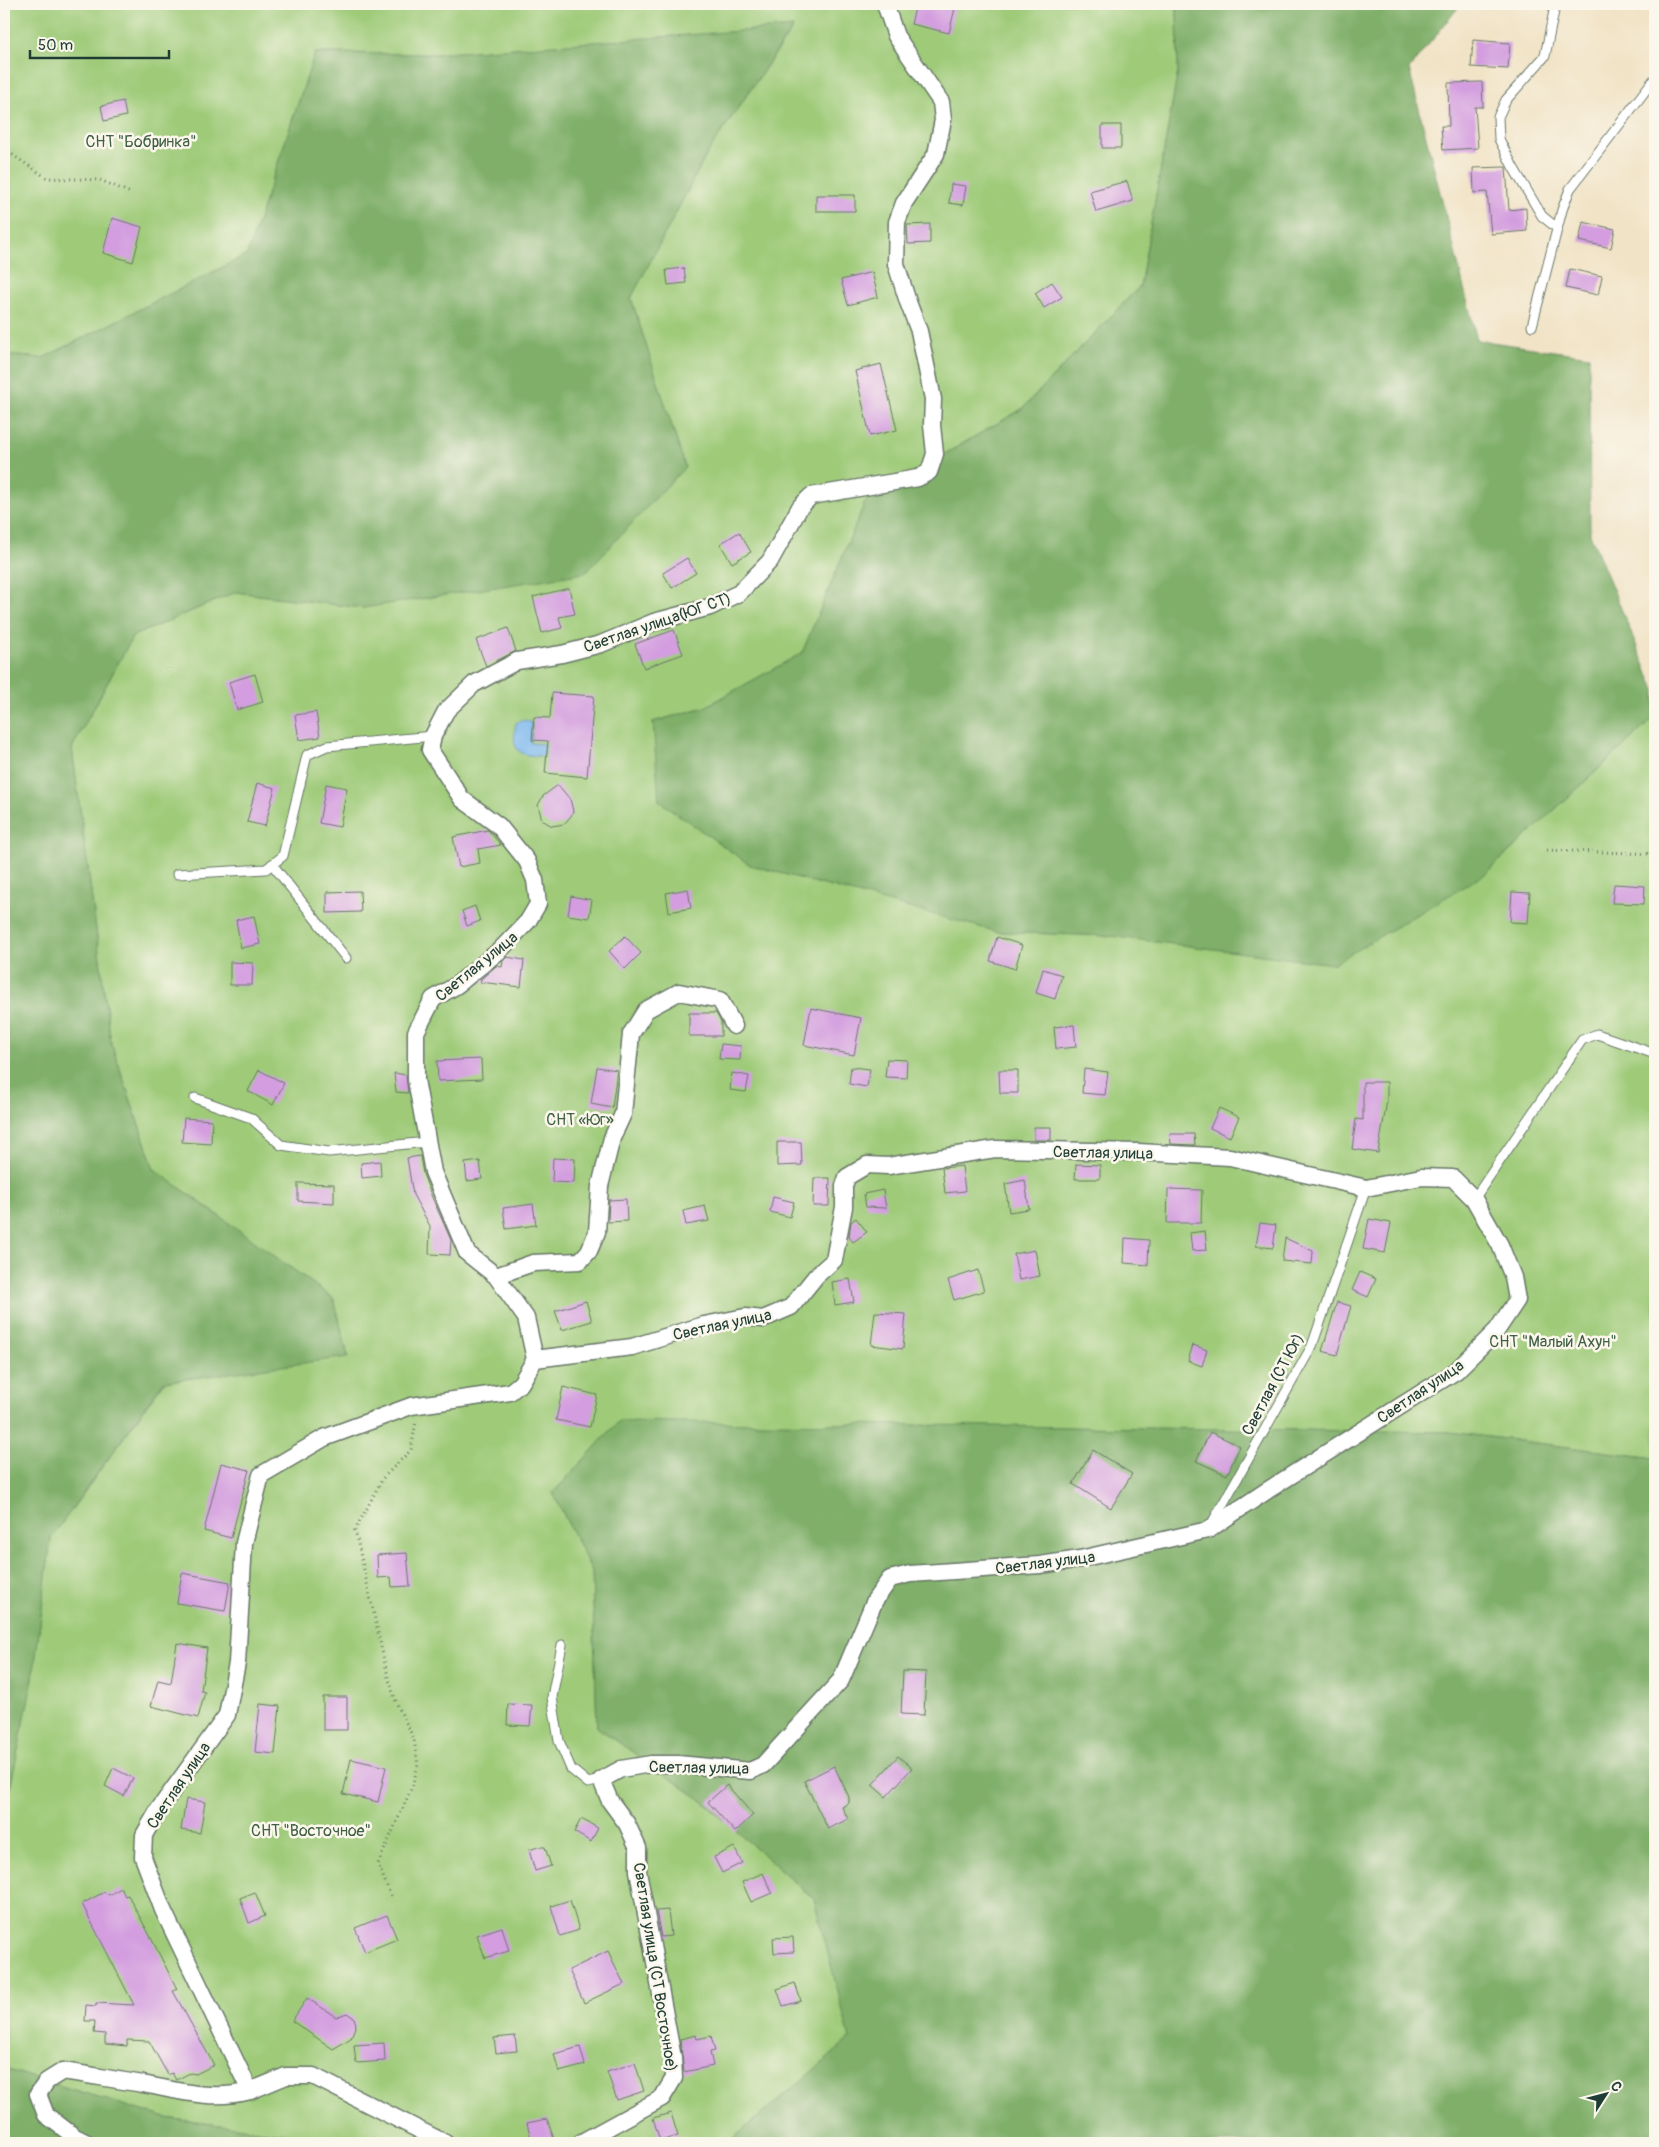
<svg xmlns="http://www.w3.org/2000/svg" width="1659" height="2147" font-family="Pangolin,sans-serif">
<rect width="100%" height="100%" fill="#fbf7ec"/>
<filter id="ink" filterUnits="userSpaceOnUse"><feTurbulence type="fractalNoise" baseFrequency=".02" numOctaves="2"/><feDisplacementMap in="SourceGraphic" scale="10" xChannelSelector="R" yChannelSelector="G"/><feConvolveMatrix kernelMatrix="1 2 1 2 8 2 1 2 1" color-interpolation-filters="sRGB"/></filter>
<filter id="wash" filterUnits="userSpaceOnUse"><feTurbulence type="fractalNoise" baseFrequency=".0096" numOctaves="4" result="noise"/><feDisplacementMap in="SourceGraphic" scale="20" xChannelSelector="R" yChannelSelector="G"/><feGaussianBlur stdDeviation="1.12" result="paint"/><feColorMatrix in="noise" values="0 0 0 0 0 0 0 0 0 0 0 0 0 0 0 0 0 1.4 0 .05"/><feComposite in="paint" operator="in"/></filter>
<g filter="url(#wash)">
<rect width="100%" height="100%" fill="#f1e3c6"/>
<!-- green -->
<path fill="#9fcb79" stroke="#5f8456" d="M 4,4 L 1177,4 L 1178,71 L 1140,286 L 1022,409 L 866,500 L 802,653 L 705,707 L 653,722 L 998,932 L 1109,936 L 1485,874 L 1655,717 L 1655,1458 L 1449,1432 L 619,1422 L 553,1493 L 592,1571 L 597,1727 L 701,1800 L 814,1899 L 851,2039 L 728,2143 L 357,2143 L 166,2118 L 5,2069 L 4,1817 L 33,1678 L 51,1538 L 164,1382 L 348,1356 L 334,1299 L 154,1169 L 111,1043 L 72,748 L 133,636 L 236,592 L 363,608 L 685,467 L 631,298 L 708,152 L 793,28 L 434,54 L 315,53 L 247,255 L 43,358 L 4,355 Z"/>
<!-- forest -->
<path fill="#7faf69" stroke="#4f764e" d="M 1177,4 L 1461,4 L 1409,69 L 1477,340 L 1589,356 L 1590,534 L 1655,690 L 1655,717 L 1485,874 L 1333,964 L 1109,936 L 998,932 L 750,865 L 659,801 L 653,722 L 705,707 L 802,653 L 866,500 L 1022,409 L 1140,286 L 1178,71 Z
M 793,27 L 708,152 L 631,298 L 685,467 L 585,573 L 363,608 L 236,592 L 133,636 L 72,748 L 111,1043 L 154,1169 L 334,1299 L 348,1357 L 163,1382 L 51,1538 L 33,1678 L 4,1817 L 4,355 L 43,358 L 247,255 L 315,53 L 434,54 Z
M 619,1421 L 1449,1432 L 1655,1458 L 1655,2143 L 728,2143 L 850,2039 L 814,1899 L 701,1800 L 597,1727 L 592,1571 L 553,1493 Z
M 4,2008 L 5,2069 L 166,2118 L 357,2143 L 4,2143 Z"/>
<!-- water -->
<path fill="#7cb7ed" stroke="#4e7a90" d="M 521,720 L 529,721 L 532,724 L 531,743 L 544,744 L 545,753 L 543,756 C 516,757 511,748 516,723 Z"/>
<g id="blocks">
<!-- building -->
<path fill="#d39ddf" d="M 916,4 L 956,4 L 949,33 L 911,24 Z
M 1473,40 L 1510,43 L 1508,69 L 1471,67 Z
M 1482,82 L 1483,107 L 1475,107 L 1478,148 L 1443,150 L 1441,126 L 1449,126 L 1448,83 Z
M 123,101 L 126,116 L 104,121 L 101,106 Z
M 1102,125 L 1121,125 L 1121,148 L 1102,148 Z
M 1506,167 L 1509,210 L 1526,208 L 1527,231 L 1491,234 L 1487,192 L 1474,193 L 1473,168 Z
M 1127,181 L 1133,201 L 1096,212 L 1090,191 Z
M 951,184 L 966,186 L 963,205 L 949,203 Z
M 816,195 L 855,195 L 855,211 L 816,211 Z
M 112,218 L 142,227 L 133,262 L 103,253 Z
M 1583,222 L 1615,229 L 1611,248 L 1579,241 Z
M 930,224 L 930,243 L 908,244 L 907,225 Z
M 684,268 L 686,283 L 668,285 L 666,270 Z
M 1570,269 L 1602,276 L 1598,295 L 1566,288 Z
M 872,272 L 878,297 L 848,305 L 841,280 Z
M 1052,282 L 1062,297 L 1044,308 L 1035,293 Z
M 881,364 L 897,430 L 870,436 L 855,371 Z
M 739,532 L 751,552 L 732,563 L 720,544 Z
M 687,558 L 696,573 L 672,588 L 663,573 Z
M 569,588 L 575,614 L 559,617 L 562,628 L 542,633 L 533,597 Z
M 508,628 L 516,651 L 486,666 L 476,640 Z
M 674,630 L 683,654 L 644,668 L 635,644 Z
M 255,674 L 263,702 L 237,710 L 229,682 Z
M 552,693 L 594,696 L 587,777 L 545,773 L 548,741 L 532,740 L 534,717 L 550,718 Z
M 316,712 L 320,737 L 299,740 L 295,715 Z
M 257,783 L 275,788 L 265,826 L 247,822 Z
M 326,784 L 347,788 L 340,827 L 319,823 Z
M 558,785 L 570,799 L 573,811 L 571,816 L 564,824 L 552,826 L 542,820 L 538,805 L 543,796 Z
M 488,830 L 501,845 L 478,849 L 480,863 L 459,867 L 453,837 Z
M 1614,884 L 1645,886 L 1644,904 L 1612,903 Z
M 688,889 L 691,908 L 669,912 L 666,893 Z
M 360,891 L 361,912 L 327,913 L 327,892 Z
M 1512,892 L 1530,893 L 1528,923 L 1510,922 Z
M 571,896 L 592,900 L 589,918 L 568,915 Z
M 475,906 L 480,921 L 467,926 L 462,911 Z
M 254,916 L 260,944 L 241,948 L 236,920 Z
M 625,936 L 641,953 L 625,969 L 609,951 Z
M 997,937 L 1022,945 L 1015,969 L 990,961 Z
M 507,957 L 524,960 L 521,987 L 480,982 L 481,979 L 496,966 L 502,967 L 503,961 Z
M 230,962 L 253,963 L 252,985 L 230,985 Z
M 1043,969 L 1062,975 L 1055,999 L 1036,993 Z
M 811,1008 L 861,1018 L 854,1055 L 804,1045 Z
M 689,1013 L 716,1013 L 721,1022 L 721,1036 L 689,1036 Z
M 1074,1025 L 1076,1047 L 1056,1049 L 1054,1027 Z
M 721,1044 L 741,1046 L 740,1060 L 719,1059 Z
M 481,1059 L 482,1079 L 438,1081 L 437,1061 Z
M 887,1059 L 907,1060 L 906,1078 L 885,1077 Z
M 597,1067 L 617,1070 L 612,1108 L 591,1104 Z
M 851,1067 L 870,1069 L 867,1087 L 849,1084 Z
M 1084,1069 L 1108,1072 L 1105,1095 L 1082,1093 Z
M 259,1070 L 284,1083 L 273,1105 L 248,1091 Z
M 999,1070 L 1018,1070 L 1018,1093 L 1000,1093 Z
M 394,1073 L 406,1075 L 408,1093 L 396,1092 Z
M 732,1073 L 749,1076 L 746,1092 L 730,1090 Z
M 1363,1082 L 1387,1082 L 1387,1101 L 1378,1153 L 1352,1149 L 1356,1119 L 1363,1120 Z
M 1219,1108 L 1239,1117 L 1230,1137 L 1210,1128 Z
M 184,1118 L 212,1120 L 211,1144 L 182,1142 Z
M 1034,1127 L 1051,1127 L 1051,1140 L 1034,1140 Z
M 1170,1134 L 1194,1134 L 1195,1145 L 1171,1144 Z
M 777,1142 L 801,1142 L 802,1165 L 777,1166 Z
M 420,1156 L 423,1174 L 431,1195 L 451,1240 L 450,1255 L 429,1254 L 430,1226 L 413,1195 L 407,1158 Z
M 553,1158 L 575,1159 L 574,1183 L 552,1182 Z
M 380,1161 L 381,1176 L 362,1178 L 361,1163 Z
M 480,1161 L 482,1179 L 467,1181 L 465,1163 Z
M 1076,1164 L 1100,1165 L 1100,1179 L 1075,1179 Z
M 962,1166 L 965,1191 L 945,1193 L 942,1168 Z
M 814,1178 L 830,1178 L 829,1206 L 813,1206 Z
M 1025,1180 L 1029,1209 L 1009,1212 L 1005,1184 Z
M 298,1183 L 334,1184 L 334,1203 L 298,1201 Z
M 1168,1189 L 1202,1190 L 1201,1223 L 1167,1223 Z
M 883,1190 L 886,1208 L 866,1207 L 864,1194 Z
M 773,1197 L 794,1202 L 790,1217 L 770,1212 Z
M 626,1199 L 627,1221 L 608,1222 L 609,1200 Z
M 533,1204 L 536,1225 L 506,1229 L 503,1208 Z
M 705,1206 L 709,1221 L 686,1225 L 683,1211 Z
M 856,1218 L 867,1232 L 853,1242 L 849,1237 L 851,1222 Z
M 1369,1219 L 1391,1223 L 1385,1253 L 1363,1249 Z
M 1260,1223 L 1276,1225 L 1273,1248 L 1256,1246 Z
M 1205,1231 L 1207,1250 L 1192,1251 L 1190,1233 Z
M 1125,1238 L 1149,1240 L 1148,1265 L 1124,1263 Z
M 1285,1238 L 1313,1251 L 1312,1264 L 1282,1261 Z
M 1035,1250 L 1040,1276 L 1019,1280 L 1014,1254 Z
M 978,1270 L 984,1291 L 954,1300 L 948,1280 Z
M 1360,1272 L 1376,1279 L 1368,1297 L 1352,1290 Z
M 850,1279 L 854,1302 L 835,1305 L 832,1282 Z
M 586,1301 L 592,1321 L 562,1330 L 555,1311 Z
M 1337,1302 L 1351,1306 L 1337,1355 L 1322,1351 Z
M 875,1312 L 906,1314 L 903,1349 L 871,1345 Z
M 1193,1345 L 1207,1350 L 1202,1366 L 1188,1361 Z
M 563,1387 L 597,1395 L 590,1427 L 556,1420 Z
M 1210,1432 L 1240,1446 L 1227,1475 L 1196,1461 Z
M 1093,1450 L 1132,1474 L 1111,1508 L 1073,1484 Z
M 221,1463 L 249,1470 L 231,1538 L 204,1531 Z
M 407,1553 L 410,1586 L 392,1587 L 391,1577 L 378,1578 L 377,1555 Z
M 182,1573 L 230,1582 L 225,1611 L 177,1603 Z
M 177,1643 L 207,1648 L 201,1691 L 205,1692 L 198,1718 L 151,1706 L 158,1680 L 171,1683 Z
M 903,1671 L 926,1672 L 924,1715 L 901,1714 Z
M 323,1697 L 347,1697 L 347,1730 L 323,1730 Z
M 260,1704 L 280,1706 L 275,1754 L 255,1752 Z
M 508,1704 L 532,1705 L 530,1726 L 507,1725 Z
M 898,1756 L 912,1768 L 886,1797 L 872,1785 Z
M 351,1759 L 386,1767 L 378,1802 L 343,1794 Z
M 834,1766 L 849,1797 L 849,1803 L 842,1807 L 848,1819 L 828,1829 L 804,1781 Z
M 113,1768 L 133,1778 L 124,1796 L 105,1786 Z
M 727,1785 L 753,1815 L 735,1832 L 708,1802 Z
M 186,1799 L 205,1802 L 200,1833 L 181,1830 Z
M 581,1819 L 598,1828 L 591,1842 L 574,1832 Z
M 538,1847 L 545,1847 L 551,1866 L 535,1871 L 529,1850 Z
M 734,1847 L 742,1863 L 722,1873 L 714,1857 Z
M 763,1873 L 772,1893 L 751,1902 L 742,1882 Z
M 121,1888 L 125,1896 L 128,1895 L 148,1932 L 177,1989 L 173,1991 L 214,2065 L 196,2074 L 190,2073 L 176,2080 L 172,2073 L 168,2075 L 149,2041 L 127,2040 L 127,2046 L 105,2044 L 105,2034 L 94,2033 L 95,2021 L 85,2021 L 86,2005 L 96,2006 L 96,2003 L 134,2005 L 82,1904 L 104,1892 L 109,1895 Z
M 255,1892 L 265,1916 L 249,1923 L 240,1898 Z
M 570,1900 L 579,1930 L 560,1936 L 551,1906 Z
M 668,1910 L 671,1936 L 661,1937 L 656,1911 Z
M 387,1915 L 397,1939 L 365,1952 L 355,1928 Z
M 502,1927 L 509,1951 L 485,1958 L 477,1935 Z
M 793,1937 L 794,1952 L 774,1953 L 773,1938 Z
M 608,1951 L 624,1984 L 584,2003 L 569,1970 Z
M 795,1983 L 801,2001 L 783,2006 L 777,1989 Z
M 307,1998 L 336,2017 L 347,2013 L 354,2018 L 356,2024 L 351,2038 L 333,2049 L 292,2021 Z
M 696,2035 L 697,2039 L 711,2036 L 715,2051 L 710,2052 L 713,2066 L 684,2072 L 680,2039 Z
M 515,2036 L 517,2051 L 496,2053 L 494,2038 Z
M 384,2043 L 385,2061 L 356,2063 L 354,2045 Z
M 580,2047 L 585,2065 L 559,2072 L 554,2054 Z
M 635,2063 L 644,2091 L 617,2100 L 607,2072 Z
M 671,2113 L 678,2136 L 660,2141 L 653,2118 Z
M 547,2119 L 554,2139 L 532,2143 L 527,2123 Z"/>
</g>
</g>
<g filter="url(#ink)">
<use href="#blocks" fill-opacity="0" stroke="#687767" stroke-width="1"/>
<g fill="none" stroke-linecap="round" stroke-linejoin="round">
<!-- service casing -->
<g stroke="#687767" stroke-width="11">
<path id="service" d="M 1555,6 L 1545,56 L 1506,100 L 1498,117 L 1499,139 L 1513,167 L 1542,216 L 1557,228
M 1532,326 L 1562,210 L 1570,189 L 1655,78
M 272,864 L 346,958
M 177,874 L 266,869 L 283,856 L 307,755 L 327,746 L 433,736
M 195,1098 L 251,1118 L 281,1145 L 329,1152 L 427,1142
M 1474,1199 L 1582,1040 L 1597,1034 L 1655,1054
M 1211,1525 L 1312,1346 L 1366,1188
M 562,1645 L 552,1697 L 559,1741 L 571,1769 L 588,1783 L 601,1780"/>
</g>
<!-- minor casing -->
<g stroke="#687767" stroke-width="19">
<path id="minor" d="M 496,1276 L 533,1263 L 580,1261 L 589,1251 L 597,1232 L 600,1186 L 612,1138 L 623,1114 L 631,1034 L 646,1010 L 679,992 L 720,1000 L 734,1026
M 535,1359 L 526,1318 L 496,1276 L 467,1253 L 433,1172 L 416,1080 L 416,1032 L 433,999 L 457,985 L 499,951 L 528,921 L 538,904 L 535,880 L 527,861 L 499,826 L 462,799 L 430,750 L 433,736 L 446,711 L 474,684 L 517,661 L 562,654 L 601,644 L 654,622 L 710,607 L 739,593 L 770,561 L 800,507 L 811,496 L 918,478 L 929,472 L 935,454 L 932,425 L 933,399 L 919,331 L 908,302 L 896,264 L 897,222 L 904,203 L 936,154 L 943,120 L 941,102 L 896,36 L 885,4
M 250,2091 L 286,2076 L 313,2076 L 445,2143
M 87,2143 L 75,2137 L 46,2115 L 38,2094 L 47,2081 L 63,2071 C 90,2075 116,2080 143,2084 C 180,2091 212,2101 250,2091 L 163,1910 L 143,1857 L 144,1835 L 159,1809 L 227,1715 L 237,1663 L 244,1543 L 261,1475 L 324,1438 L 411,1406 L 510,1392 L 521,1383 L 535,1359 L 632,1347 L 704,1325 L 745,1317 L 763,1319 L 791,1307 L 816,1276 L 834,1260 L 844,1207 L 844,1186 L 847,1177 L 867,1165 L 888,1166 L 995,1149 L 1138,1152 L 1230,1157 L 1366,1188 L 1421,1177 L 1453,1178 L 1474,1199 L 1500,1245 L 1513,1277 L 1517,1300 L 1497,1330 L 1456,1371 L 1268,1490 L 1208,1530 L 1080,1559 L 1040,1565 L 910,1574 L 890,1579 L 875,1600 L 841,1680 L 763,1765 L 750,1771 L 678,1764 L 651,1764 L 621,1769 L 601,1780 L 610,1801 L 627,1824 L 638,1848 L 638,1871 L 673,2058 L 674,2078 L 662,2098 L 580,2143"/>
</g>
<!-- path -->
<path stroke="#687767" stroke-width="3" stroke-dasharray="1 4" stroke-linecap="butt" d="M 4,149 L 47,178 L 100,180 L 131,193
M 1547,850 L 1655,854
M 391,1896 L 378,1864 L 412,1787 L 418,1765 L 414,1739 L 396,1702 L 388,1677 L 355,1530 L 383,1478 L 411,1450 L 416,1421"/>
<!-- service -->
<use href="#service" stroke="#fff" stroke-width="9"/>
<!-- minor -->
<use href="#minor" stroke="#fff" stroke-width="16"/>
</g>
</g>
<g text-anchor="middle" stroke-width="5" stroke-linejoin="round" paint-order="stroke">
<!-- park labels -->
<g font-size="16" fill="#3f6045" stroke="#fbf7ec">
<text x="141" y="147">СНТ "Бобринка"</text>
<text x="580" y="1125">СНТ «Юг»</text>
<text x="1553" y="1347">СНТ "Малый Ахун"</text>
<text x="311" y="1836">СНТ "Восточное"</text>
</g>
<!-- street labels -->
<g font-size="16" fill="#1f3d34" stroke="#fbf7ec">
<text transform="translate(657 622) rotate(-19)" y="6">Светлая улица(ЮГ СТ)</text>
<text transform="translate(476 966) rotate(-39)" y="6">Светлая улица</text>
<text transform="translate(1103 1152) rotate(1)" y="6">Светлая улица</text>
<text transform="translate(722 1324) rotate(-12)" y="6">Светлая улица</text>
<text transform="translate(1272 1384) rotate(-62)" y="6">Светлая (СТ Юг)</text>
<text transform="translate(1420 1391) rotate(-34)" y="6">Светлая улица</text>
<text transform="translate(1045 1562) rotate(-7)" y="6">Светлая улица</text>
<text transform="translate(699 1767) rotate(1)" y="6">Светлая улица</text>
<text transform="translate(178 1785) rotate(-56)" y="6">Светлая улица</text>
<text transform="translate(656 1967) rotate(81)" y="6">Светлая улица (СТ Восточное)</text>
</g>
</g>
<!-- margin -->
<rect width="1659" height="2147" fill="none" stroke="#fbf7ec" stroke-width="20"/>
<!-- north arrow -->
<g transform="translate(1606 2094) rotate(54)" stroke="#fbf7ec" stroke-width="4" paint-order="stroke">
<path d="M0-4L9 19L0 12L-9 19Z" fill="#1f3d34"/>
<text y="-8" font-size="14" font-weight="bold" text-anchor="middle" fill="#1f3d34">С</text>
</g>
<!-- scale -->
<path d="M30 50v8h139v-8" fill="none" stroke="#1f3d34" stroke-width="2.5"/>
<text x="38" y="50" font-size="15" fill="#1f3d34" stroke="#fbf7ec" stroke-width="4" paint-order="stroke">50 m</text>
</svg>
